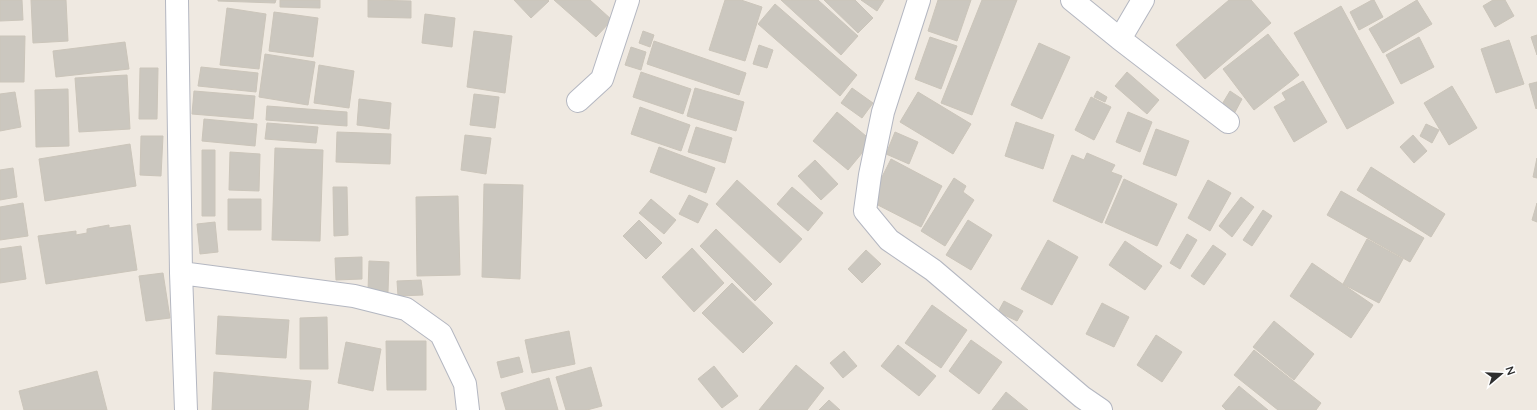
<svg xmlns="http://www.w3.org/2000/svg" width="1537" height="410" font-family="Lato,sans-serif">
<rect width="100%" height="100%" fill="#efe9e1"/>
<!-- building -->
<path fill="#cbc7bf" stroke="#cbc5ba" d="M 0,0 L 22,0 L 23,20 L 0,21 Z
M 31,0 L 66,0 L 68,41 L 33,43 Z
M 218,0 L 276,0 L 275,3 L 218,1 Z
M 280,0 L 320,0 L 320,8 L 280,7 Z
M 368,0 L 411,1 L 411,18 L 368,17 Z
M 514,0 L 548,0 L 549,1 L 531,18 Z
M 554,0 L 590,0 L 612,20 L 596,37 Z
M 725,0 L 741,0 L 762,7 L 745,61 L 709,50 Z
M 781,0 L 818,0 L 858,36 L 841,55 Z
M 824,0 L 855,0 L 873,18 L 858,33 Z
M 861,0 L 884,0 L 877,11 Z
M 938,0 L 971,0 L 957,41 L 928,31 Z
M 982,0 L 1017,0 L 972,115 L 941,103 Z
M 1229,0 L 1251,0 L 1271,23 L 1205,79 L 1176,45 Z
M 1372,0 L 1374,0 L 1383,17 L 1359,30 L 1350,12 Z
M 1417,0 L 1432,24 L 1383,53 L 1369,29 Z
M 1493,0 L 1505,0 L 1514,16 L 1495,27 L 1483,6 Z
M 775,4 L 857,75 L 840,96 L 758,24 Z
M 1341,6 L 1394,103 L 1347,129 L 1294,33 Z
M 227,8 L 266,14 L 259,69 L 220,65 Z
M 274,12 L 318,18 L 313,57 L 269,51 Z
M 425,14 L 455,18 L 452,47 L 422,43 Z
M 474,31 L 512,36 L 505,93 L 467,87 Z
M 643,31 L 654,35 L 650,47 L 639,43 Z
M 1268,34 L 1299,75 L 1254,110 L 1223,69 Z
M 1537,35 L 1537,55 L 1531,37 Z
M 0,36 L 25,36 L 24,82 L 0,82 Z
M 930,37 L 957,46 L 941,89 L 915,79 Z
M 1419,37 L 1434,67 L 1401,84 L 1386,55 Z
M 1509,40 L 1524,84 L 1496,93 L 1481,49 Z
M 654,41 L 746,73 L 739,95 L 647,64 Z
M 125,42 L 129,69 L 56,77 L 53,51 Z
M 1039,43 L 1070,57 L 1042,119 L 1011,105 Z
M 759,45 L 773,50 L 767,68 L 753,64 Z
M 631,47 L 646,52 L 641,70 L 625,65 Z
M 265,54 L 315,62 L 308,105 L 259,97 Z
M 319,65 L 354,71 L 349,108 L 314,103 Z
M 201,67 L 258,73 L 256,92 L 198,86 Z
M 140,68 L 158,68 L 157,119 L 139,119 Z
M 641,72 L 691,89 L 683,114 L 633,97 Z
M 1127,72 L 1159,100 L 1147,114 L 1115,86 Z
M 127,75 L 130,129 L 79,132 L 75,78 Z
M 1303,81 L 1327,122 L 1294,142 L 1274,107 L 1286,100 L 1282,93 Z
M 1537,82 L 1537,108 L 1536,109 L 1529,84 Z
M 1452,86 L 1477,128 L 1449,145 L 1424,103 Z
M 695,88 L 744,102 L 736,131 L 687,116 Z
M 852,88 L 873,103 L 862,118 L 841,103 Z
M 68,89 L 69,146 L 36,147 L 35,90 Z
M 194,91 L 255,96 L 253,119 L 192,114 Z
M 1097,91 L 1107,97 L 1105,102 L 1094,97 Z
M 1230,91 L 1242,99 L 1234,114 L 1221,106 Z
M 15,92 L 21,127 L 0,131 L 0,94 Z
M 918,92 L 971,124 L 953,154 L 900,122 Z
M 474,94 L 499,97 L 495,128 L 470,125 Z
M 1091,97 L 1111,107 L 1094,140 L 1075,130 Z
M 359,99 L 391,103 L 389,129 L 357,125 Z
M 267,106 L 347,112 L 347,126 L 266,120 Z
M 640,107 L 690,125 L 681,151 L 631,134 Z
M 837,112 L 872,141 L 848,170 L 813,141 Z
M 1128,112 L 1152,122 L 1140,152 L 1116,142 Z
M 204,119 L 257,124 L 255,146 L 202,141 Z
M 1016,122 L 1054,135 L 1043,169 L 1005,156 Z
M 267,123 L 318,127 L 316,143 L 265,139 Z
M 1426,124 L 1439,130 L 1432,143 L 1420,136 Z
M 696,127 L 732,138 L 725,163 L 688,152 Z
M 1156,129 L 1189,141 L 1176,176 L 1143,164 Z
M 337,132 L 391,134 L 390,164 L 336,162 Z
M 895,132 L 918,142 L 909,164 L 886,154 Z
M 465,135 L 491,138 L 486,174 L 461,170 Z
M 1413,135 L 1427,151 L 1414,163 L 1400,147 Z
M 141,136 L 163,136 L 161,176 L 140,175 Z
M 130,144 L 136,186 L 45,201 L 39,159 Z
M 659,147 L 715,168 L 706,193 L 650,172 Z
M 275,148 L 323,150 L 320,241 L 272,240 Z
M 202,150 L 215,150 L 215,216 L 202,216 Z
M 230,152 L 260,154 L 259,191 L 229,190 Z
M 1087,153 L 1115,165 L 1111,172 L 1122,176 L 1102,223 L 1053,201 L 1072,155 L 1084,160 Z
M 1537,158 L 1537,178 L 1533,177 Z
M 891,159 L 942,186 L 921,227 L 870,201 Z
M 815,160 L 838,184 L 821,200 L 798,176 Z
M 1371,167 L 1445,214 L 1431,237 L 1357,190 Z
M 13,168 L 17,197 L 0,200 L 0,170 Z
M 954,178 L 966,186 L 963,192 L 974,200 L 945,246 L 921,231 Z
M 1124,179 L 1177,204 L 1157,246 L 1105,223 Z
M 737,180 L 802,239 L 780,263 L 716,204 Z
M 1208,180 L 1231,193 L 1210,231 L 1188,218 Z
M 484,184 L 523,185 L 520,279 L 482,277 Z
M 333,187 L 347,187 L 348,235 L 334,236 Z
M 792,187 L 823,213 L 808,231 L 777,204 Z
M 1341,191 L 1424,238 L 1410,262 L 1327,215 Z
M 689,195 L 708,204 L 698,223 L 679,214 Z
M 458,196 L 460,275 L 417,276 L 416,197 Z
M 1241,197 L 1254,207 L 1232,237 L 1219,226 Z
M 228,199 L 261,199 L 261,230 L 228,230 Z
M 651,199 L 676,220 L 664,234 L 639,213 Z
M 23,203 L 28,236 L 0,240 L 0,207 Z
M 1537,203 L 1537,222 L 1532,220 Z
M 1263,210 L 1272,216 L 1252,246 L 1243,240 Z
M 639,220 L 662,243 L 646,259 L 623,236 Z
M 968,220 L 992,235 L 971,270 L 946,255 Z
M 215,222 L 218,252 L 200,254 L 197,224 Z
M 109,225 L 109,228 L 130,225 L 137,270 L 46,284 L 38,236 L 76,231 L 76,235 L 87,233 L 87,229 Z
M 716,229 L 772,284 L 755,301 L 700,246 Z
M 1187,234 L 1197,240 L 1180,269 L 1170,263 Z
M 1367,239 L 1403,259 L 1379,303 L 1343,284 Z
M 1048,240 L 1078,257 L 1052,305 L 1021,289 Z
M 1125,241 L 1162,266 L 1145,290 L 1109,265 Z
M 1213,245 L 1226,254 L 1204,285 L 1191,276 Z
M 21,246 L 26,279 L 0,283 L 0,249 Z
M 692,248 L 724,283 L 694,312 L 662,277 Z
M 866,250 L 881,264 L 862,283 L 848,269 Z
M 362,257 L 362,279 L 336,280 L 335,258 Z
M 369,261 L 389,262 L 388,292 L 368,291 Z
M 1312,263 L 1373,305 L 1351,338 L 1290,296 Z
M 163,273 L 170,318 L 146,321 L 139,276 Z
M 421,280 L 423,295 L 398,296 L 397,281 Z
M 732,283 L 773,323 L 743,353 L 702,313 Z
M 1004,301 L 1023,311 L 1017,321 L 998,312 Z
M 1102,303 L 1129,317 L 1114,347 L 1086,334 Z
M 932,305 L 967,330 L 941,368 L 905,343 Z
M 218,316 L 289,320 L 286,358 L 216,354 Z
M 327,317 L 328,369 L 300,369 L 300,318 Z
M 1274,321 L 1314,354 L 1294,380 L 1253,347 Z
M 569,331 L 575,364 L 532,373 L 525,340 Z
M 1156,335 L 1182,352 L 1162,382 L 1137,365 Z
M 971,340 L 1002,362 L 979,394 L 949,371 Z
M 386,341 L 426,341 L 426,390 L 387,390 Z
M 346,342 L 381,349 L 373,391 L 338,383 Z
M 898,345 L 936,376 L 919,396 L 881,366 Z
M 1254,350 L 1321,403 L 1316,410 L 1278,410 L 1234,375 Z
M 844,351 L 857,366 L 843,378 L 830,363 Z
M 519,357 L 523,372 L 501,378 L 497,362 Z
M 796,365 L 824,388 L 807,410 L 759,410 Z
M 714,366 L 738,396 L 722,408 L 698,379 Z
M 591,367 L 602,406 L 587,410 L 566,410 L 556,377 Z
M 97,371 L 107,410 L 24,410 L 19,391 Z
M 214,372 L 311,381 L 308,410 L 212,410 Z
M 549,378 L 558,410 L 506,410 L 501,393 Z
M 1239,386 L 1268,410 L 1226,410 L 1222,406 Z
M 1006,392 L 1028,410 L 992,410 Z
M 829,400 L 840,410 L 819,410 Z"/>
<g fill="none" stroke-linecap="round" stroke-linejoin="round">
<!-- minor casing -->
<g stroke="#b4b7c1" stroke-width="24">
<path id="minor" d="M 177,0 L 181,273 L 186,410
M 919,0 L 883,112 L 870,175 L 865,211 L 889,240 L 933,270 L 1082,397 L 1101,410
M 1072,0 L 1120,39 L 1228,122
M 1120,39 L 1143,0
M 578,101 L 602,79 L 628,0
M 181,273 L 354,296 L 406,309 L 441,334 L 465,384 L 468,410"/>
</g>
<!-- minor -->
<use href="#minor" stroke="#fff" stroke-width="22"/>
</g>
<!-- north arrow -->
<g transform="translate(1501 374) rotate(71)" stroke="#ffffff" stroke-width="3" paint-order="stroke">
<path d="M0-3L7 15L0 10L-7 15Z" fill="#2e2e2e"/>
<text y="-6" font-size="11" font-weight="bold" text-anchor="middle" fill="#2e2e2e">N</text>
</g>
</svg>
